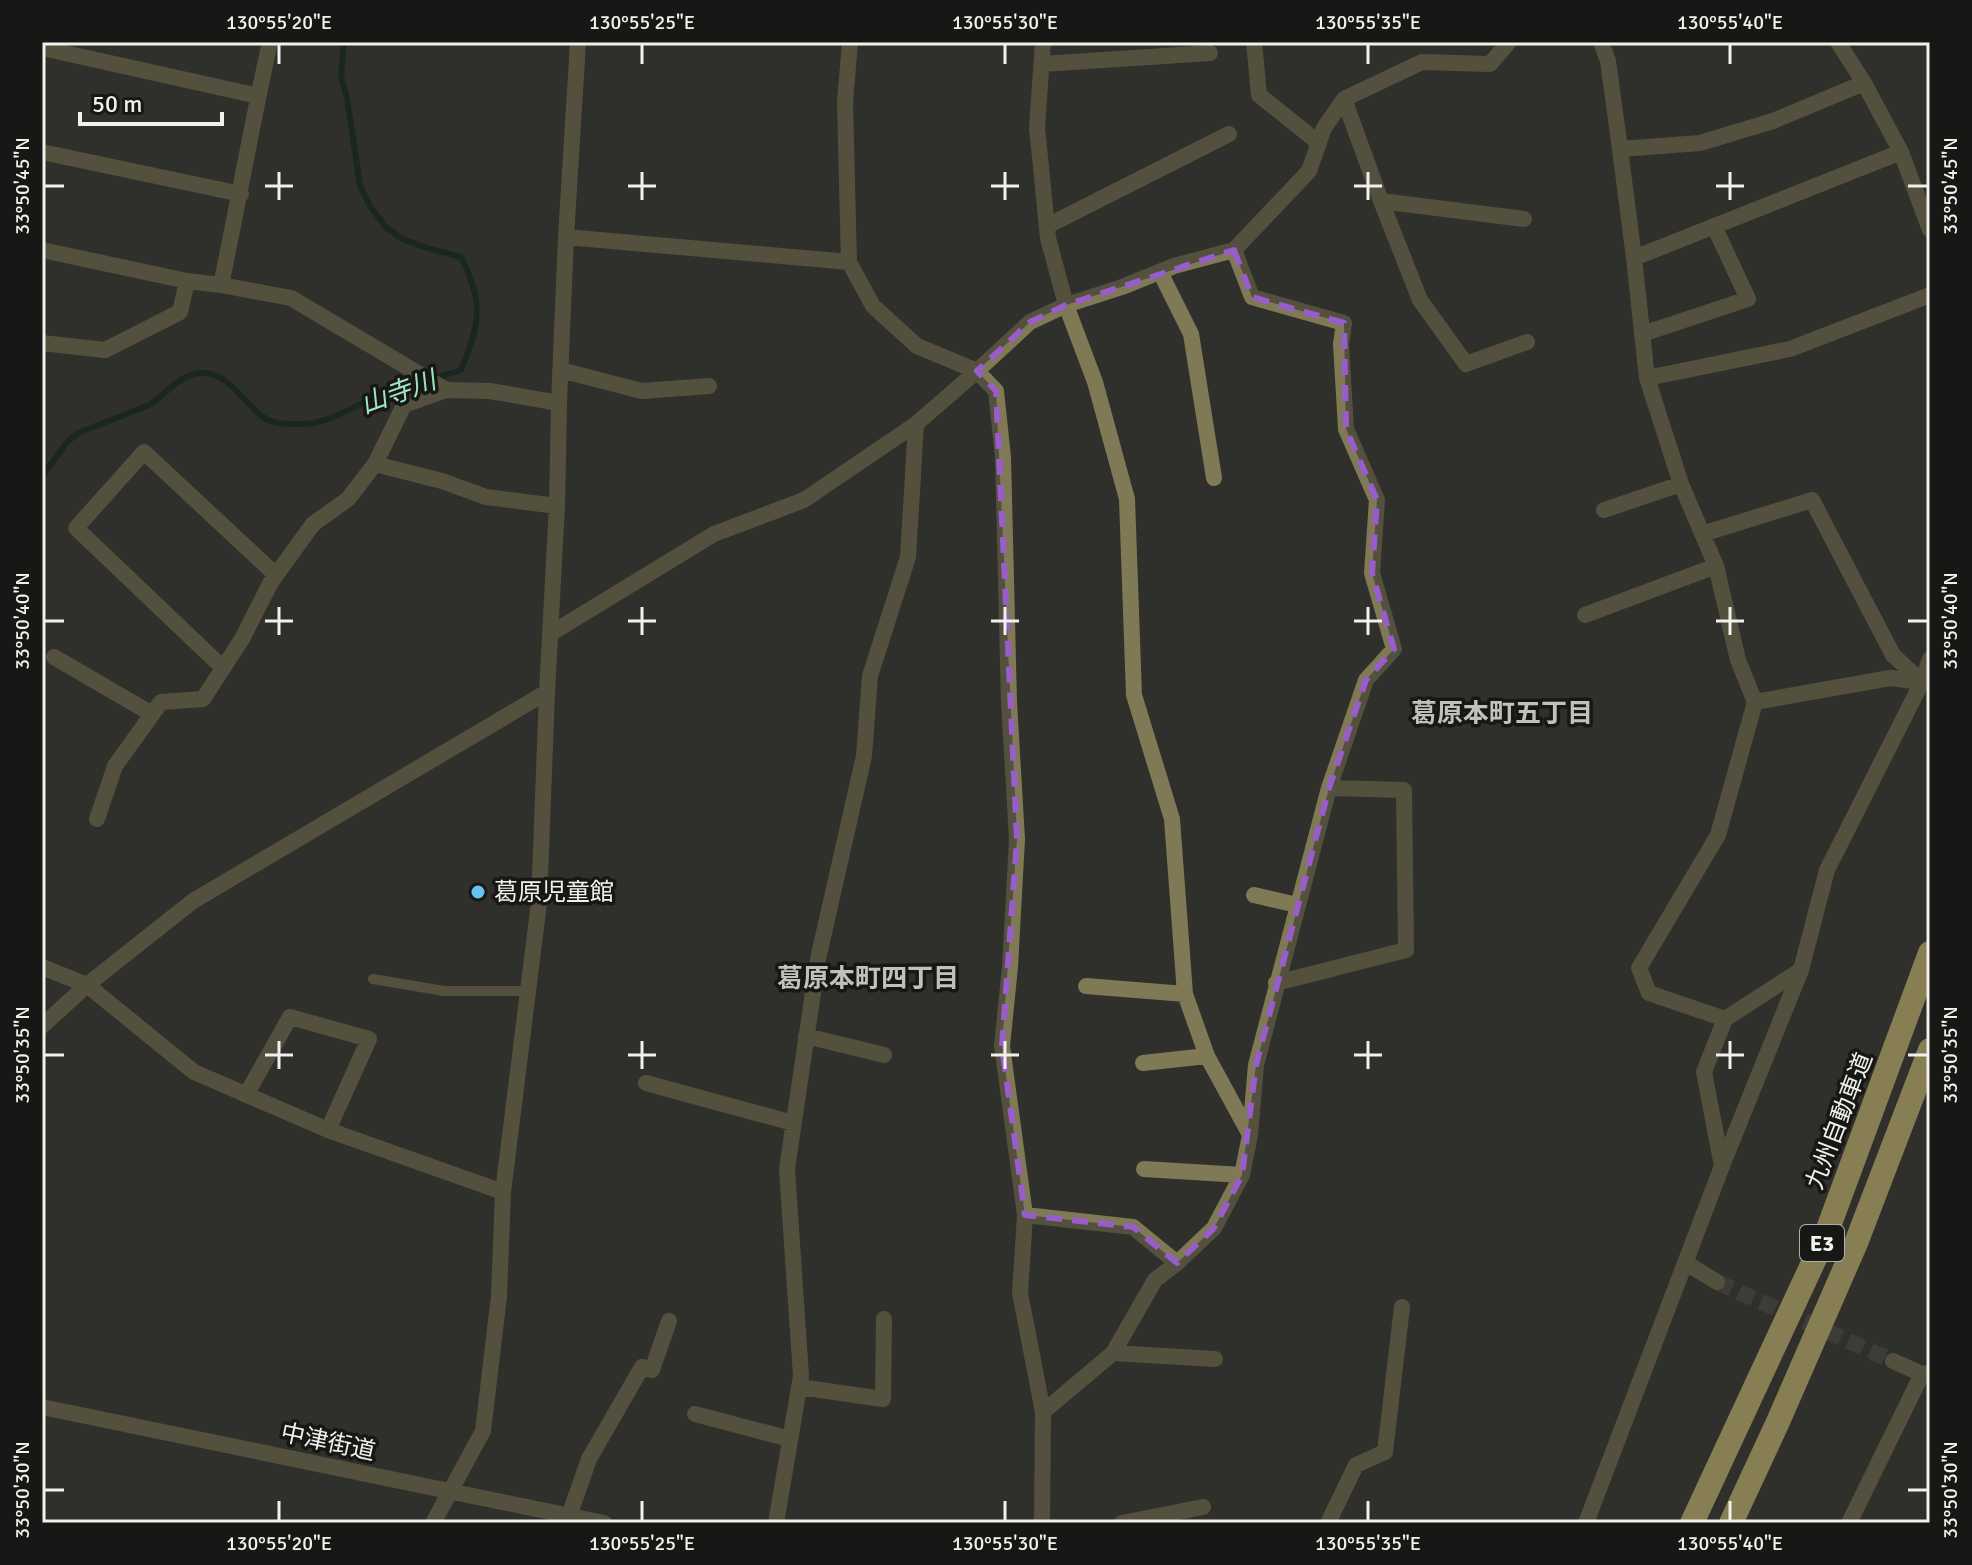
<svg xmlns="http://www.w3.org/2000/svg" width="1972" height="1565" font-family="Signika,'Noto Sans JP',sans-serif">
<rect width="100%" height="100%" fill="#2f302b"/>
<g fill="none" stroke-linecap="round" stroke-linejoin="round">
<!-- stream -->
<path stroke="#011e12" stroke-width="6" d="M 42,477 L 66,443 L 78,433 L 149,405 C 164,396 177,378 194,374 C 226,366 242,402 263,417 C 273,424 288,424 299,424 C 331,425 356,403 385,394 C 410,386 436,378 461,370 C 480,324 484,302 461,257 L 430,249 L 402,239 L 386,227 L 370,206 L 360,185 L 347,98 L 341,77 L 344,42"/>
<!-- minor-tunnel -->
<path stroke="#4c4d48" stroke-width="16" stroke-dasharray="16 8" stroke-linecap="butt" d="M 1717,1282 L 1893,1361"/>
<!-- service -->
<path stroke="#807956" stroke-width="10" d="M 373,979 L 444,991 L 528,991"/>
<!-- minor -->
<path stroke="#807956" stroke-width="16" d="M 50,42 L 47,49 L 258,96
M 850,42 L 845,102 L 849,262 L 873,306 L 917,346 L 977,371 L 996,391 L 1003,457 L 1009,702 L 1017,839 L 1010,967 L 1002,1046 L 1025,1215 L 1020,1293 L 1043,1412 L 1042,1523
M 1043,42 L 1037,127 L 1048,238 L 1066,305 L 1095,382 L 1127,499 L 1134,695 L 1172,819 L 1185,994 L 1207,1056 L 1249,1133
M 1254,42 L 1259,95 L 1319,143
M 1601,42 L 1608,61 L 1620,149 L 1634,258 L 1647,378 L 1681,484 L 1716,566 L 1738,660 L 1755,702 L 1718,835 L 1639,968 L 1649,993 L 1725,1019 L 1704,1072 L 1722,1166
M 1838,42 L 1864,83 L 1901,152 L 1930,230
M 1042,64 L 1210,53
M 1344,99 L 1381,201 L 1524,219
M 1620,149 L 1700,143 L 1773,121 L 1864,83
M 42,152 L 241,194
M 1381,201 L 1420,300 L 1466,364 L 1527,342
M 1047,226 L 1229,134
M 566,237 L 849,262
M 42,250 L 187,281
M 1634,258 L 1901,152
M 1160,272 L 1191,334 L 1214,478
M 221,285 C 238,204 252,123 270,42
M 1642,334 L 1748,299 L 1714,226
M 42,343 L 105,350 L 180,312 L 187,281 L 221,285 L 291,298 L 446,390 L 490,391 L 559,403
M 560,370 L 642,391 L 709,386
M 1647,378 L 1790,349 L 1930,295
M 446,390 L 404,405 L 375,464 L 442,481 L 486,497 L 557,506
M 1604,510 L 1681,484
M 1702,534 L 1812,500 L 1893,655 L 1922,682
M 1585,615 L 1716,566
M 550,634 L 714,534 L 804,500 L 916,424 L 977,371 L 1030,322 L 1066,305 L 1122,287 L 1174,266 L 1234,250 L 1309,171 L 1324,128 L 1344,99 L 1422,62 L 1490,64 L 1509,42
M 54,657 L 152,714
M 223,668 L 76,528 L 144,452 L 276,575
M 1922,682 L 1930,659
M 1755,702 L 1890,678 L 1922,682
M 97,819 L 115,766 L 161,702 L 203,699 L 242,639 L 271,582 L 313,524 L 348,499 L 375,464
M 1254,895 L 1297,905
M 42,967 L 87,985
M 1276,983 L 1406,950 L 1404,790 L 1329,788
M 1086,986 L 1185,994
M 1725,1019 L 1801,970
M 42,1026 L 87,985 L 193,901 L 547,692
M 806,1036 L 884,1055
M 1143,1063 L 1207,1056
M 646,1083 L 793,1123
M 246,1095 L 290,1017 L 369,1039 L 328,1130
M 1144,1169 L 1242,1175
M 1025,1215 L 1133,1227 L 1177,1263
M 1686,1263 L 1717,1282
M 1113,1353 L 1215,1359
M 1893,1361 L 1922,1374 L 1930,1373
M 799,1387 L 883,1399 L 884,1319
M 42,1407 L 604,1523
M 1043,1412 L 1113,1353 L 1155,1280 L 1177,1263 L 1214,1228 L 1242,1175 L 1250,1135 L 1256,1065 L 1329,788 L 1366,680 L 1394,649 L 1372,573 L 1377,500 L 1346,429 L 1341,344 L 1344,323 L 1252,297 L 1234,250
M 695,1414 L 790,1439
M 569,1516 L 589,1459 L 642,1367 L 652,1370 L 669,1321
M 433,1523 L 483,1431 L 499,1296 L 503,1192 L 539,903 L 547,692 L 557,506 L 559,403 L 566,237 L 578,42
M 776,1523 L 801,1376 L 787,1169 L 818,959 L 864,756 L 870,676 L 908,557 L 916,424
M 1122,1523 L 1203,1507
M 1328,1523 L 1356,1465 L 1385,1452 L 1402,1307
M 1849,1523 L 1922,1374"/>
<!-- tertiary -->
<path stroke="#807956" stroke-width="16" d="M 87,985 L 194,1072 L 328,1130 L 503,1192
M 1586,1523 L 1722,1166 L 1801,970 L 1827,870 L 1922,682"/>
<!-- motorway -->
<path stroke="#f2df84" stroke-width="24" d="M 1692,1523 L 1825,1237 L 1930,953
M 1731,1523 L 1777,1424 L 1856,1243 L 1930,1050"/>
</g>
<!-- marked area -->
<path d="M0 0H1972V1565H0ZM 1234,250 L 1252,297 L 1344,323 L 1346,429 L 1377,500 L 1372,573 L 1394,649 L 1366,680 L 1329,788 L 1256,1065 L 1242,1175 L 1214,1228 L 1177,1263 L 1133,1227 L 1025,1215 L 1002,1046 L 1017,839 L 996,391 L 977,371 L 1030,322 L 1066,305 Z" fill="#2f302b" fill-opacity=".55" fill-rule="evenodd"/>
<path fill="none" stroke="#985dca" stroke-width="6" stroke-dasharray="16 10" stroke-linejoin="round" d="M 1234,250 L 1252,297 L 1344,323 L 1346,429 L 1377,500 L 1372,573 L 1394,649 L 1366,680 L 1329,788 L 1256,1065 L 1242,1175 L 1214,1228 L 1177,1263 L 1133,1227 L 1025,1215 L 1002,1046 L 1017,839 L 996,391 L 977,371 L 1030,322 L 1066,305 Z"/>
<!-- ticks -->
<path fill="none" stroke="#f0f0ed" stroke-width="3" d="M 279,44 L 279,64M 642,44 L 642,64M 1005,44 L 1005,64M 1368,44 L 1368,64M 1730,44 L 1730,64M 279,172 L 279,200M 642,172 L 642,200M 1005,172 L 1005,200M 1368,172 L 1368,200M 1730,172 L 1730,200M 44,186 L 64,186M 265,186 L 293,186M 628,186 L 656,186M 991,186 L 1019,186M 1354,186 L 1382,186M 1716,186 L 1744,186M 1908,186 L 1928,186M 279,607 L 279,635M 642,607 L 642,635M 1005,607 L 1005,635M 1368,607 L 1368,635M 1730,607 L 1730,635M 44,621 L 64,621M 265,621 L 293,621M 628,621 L 656,621M 991,621 L 1019,621M 1354,621 L 1382,621M 1716,621 L 1744,621M 1908,621 L 1928,621M 279,1041 L 279,1069M 642,1041 L 642,1069M 1005,1041 L 1005,1069M 1368,1041 L 1368,1069M 1730,1041 L 1730,1069M 44,1055 L 64,1055M 265,1055 L 293,1055M 628,1055 L 656,1055M 991,1055 L 1019,1055M 1354,1055 L 1382,1055M 1716,1055 L 1744,1055M 1908,1055 L 1928,1055M 44,1490 L 64,1490M 1908,1490 L 1928,1490M 279,1501 L 279,1521M 642,1501 L 642,1521M 1005,1501 L 1005,1521M 1368,1501 L 1368,1521M 1730,1501 L 1730,1521"/>
<!-- markers -->
<circle fill="#65c5ee" stroke="#171816" stroke-width="3" cx="478" cy="892" r="8"/>
<g text-anchor="middle" stroke-width="7" stroke-linejoin="round" paint-order="stroke">
<!-- shield labels -->
<rect fill="#171816" stroke="#afafac" stroke-width="2" x="1800" y="1225" width="44" height="36" rx="6"/>
<g font-size="22" font-weight="bold" fill="#f0f0ed">
<text x="1822" y="1251">E3</text>
</g>
<!-- poi labels -->
<g font-size="24" fill="#f0f0ed" stroke="#171816" text-anchor="start">
<text x="494" y="900">葛原児童館</text>
</g>
<!-- street labels -->
<g font-size="24" fill="#f0f0ed" stroke="#171816">
<text transform="translate(1839 1121) rotate(-69)" y="8">九州自動車道</text>
<text transform="translate(328 1442) rotate(12)" y="8">中津街道</text>
</g>
<!-- water labels -->
<g font-size="26" font-style="italic" fill="#a0e6c5" stroke="#171816">
<text transform="translate(398 392) rotate(-20)" y="9">山寺川</text>
</g>
<!-- neighbourhood labels -->
<g font-size="26" font-weight="bold" fill="#bfc1bb" stroke="#171816">
<text x="1502" y="722">葛原本町五丁目</text>
<text x="868" y="987">葛原本町四丁目</text>
</g>
</g>
<!-- border -->
<rect width="1972" height="1565" fill="none" stroke="#171816" stroke-width="88"/>
<!-- scale -->
<path d="M80 112v12h142v-12" fill="none" stroke="#f0f0ed" stroke-width="4"/>
<text x="92" y="112" font-size="24" fill="#f0f0ed" stroke="#171816" stroke-width="6" paint-order="stroke">50 m</text>
<rect x="44" y="44" width="1884" height="1477" fill="none" stroke="#f0f0ed" stroke-width="3"/>
<g font-size="20" text-anchor="middle" fill="#f0f0ed">
<text x="279" y="29">130°55'20"E</text>
<text x="642" y="29">130°55'25"E</text>
<text x="1005" y="29">130°55'30"E</text>
<text x="1368" y="29">130°55'35"E</text>
<text x="1730" y="29">130°55'40"E</text>
<text transform="translate(22 186) rotate(-90)" y="7">33°50'45"N</text>
<text transform="translate(1950 186) rotate(-90)" y="7">33°50'45"N</text>
<text transform="translate(22 621) rotate(-90)" y="7">33°50'40"N</text>
<text transform="translate(1950 621) rotate(-90)" y="7">33°50'40"N</text>
<text transform="translate(22 1055) rotate(-90)" y="7">33°50'35"N</text>
<text transform="translate(1950 1055) rotate(-90)" y="7">33°50'35"N</text>
<text transform="translate(22 1490) rotate(-90)" y="7">33°50'30"N</text>
<text transform="translate(1950 1490) rotate(-90)" y="7">33°50'30"N</text>
<text x="279" y="1550">130°55'20"E</text>
<text x="642" y="1550">130°55'25"E</text>
<text x="1005" y="1550">130°55'30"E</text>
<text x="1368" y="1550">130°55'35"E</text>
<text x="1730" y="1550">130°55'40"E</text>
</g>
</svg>
